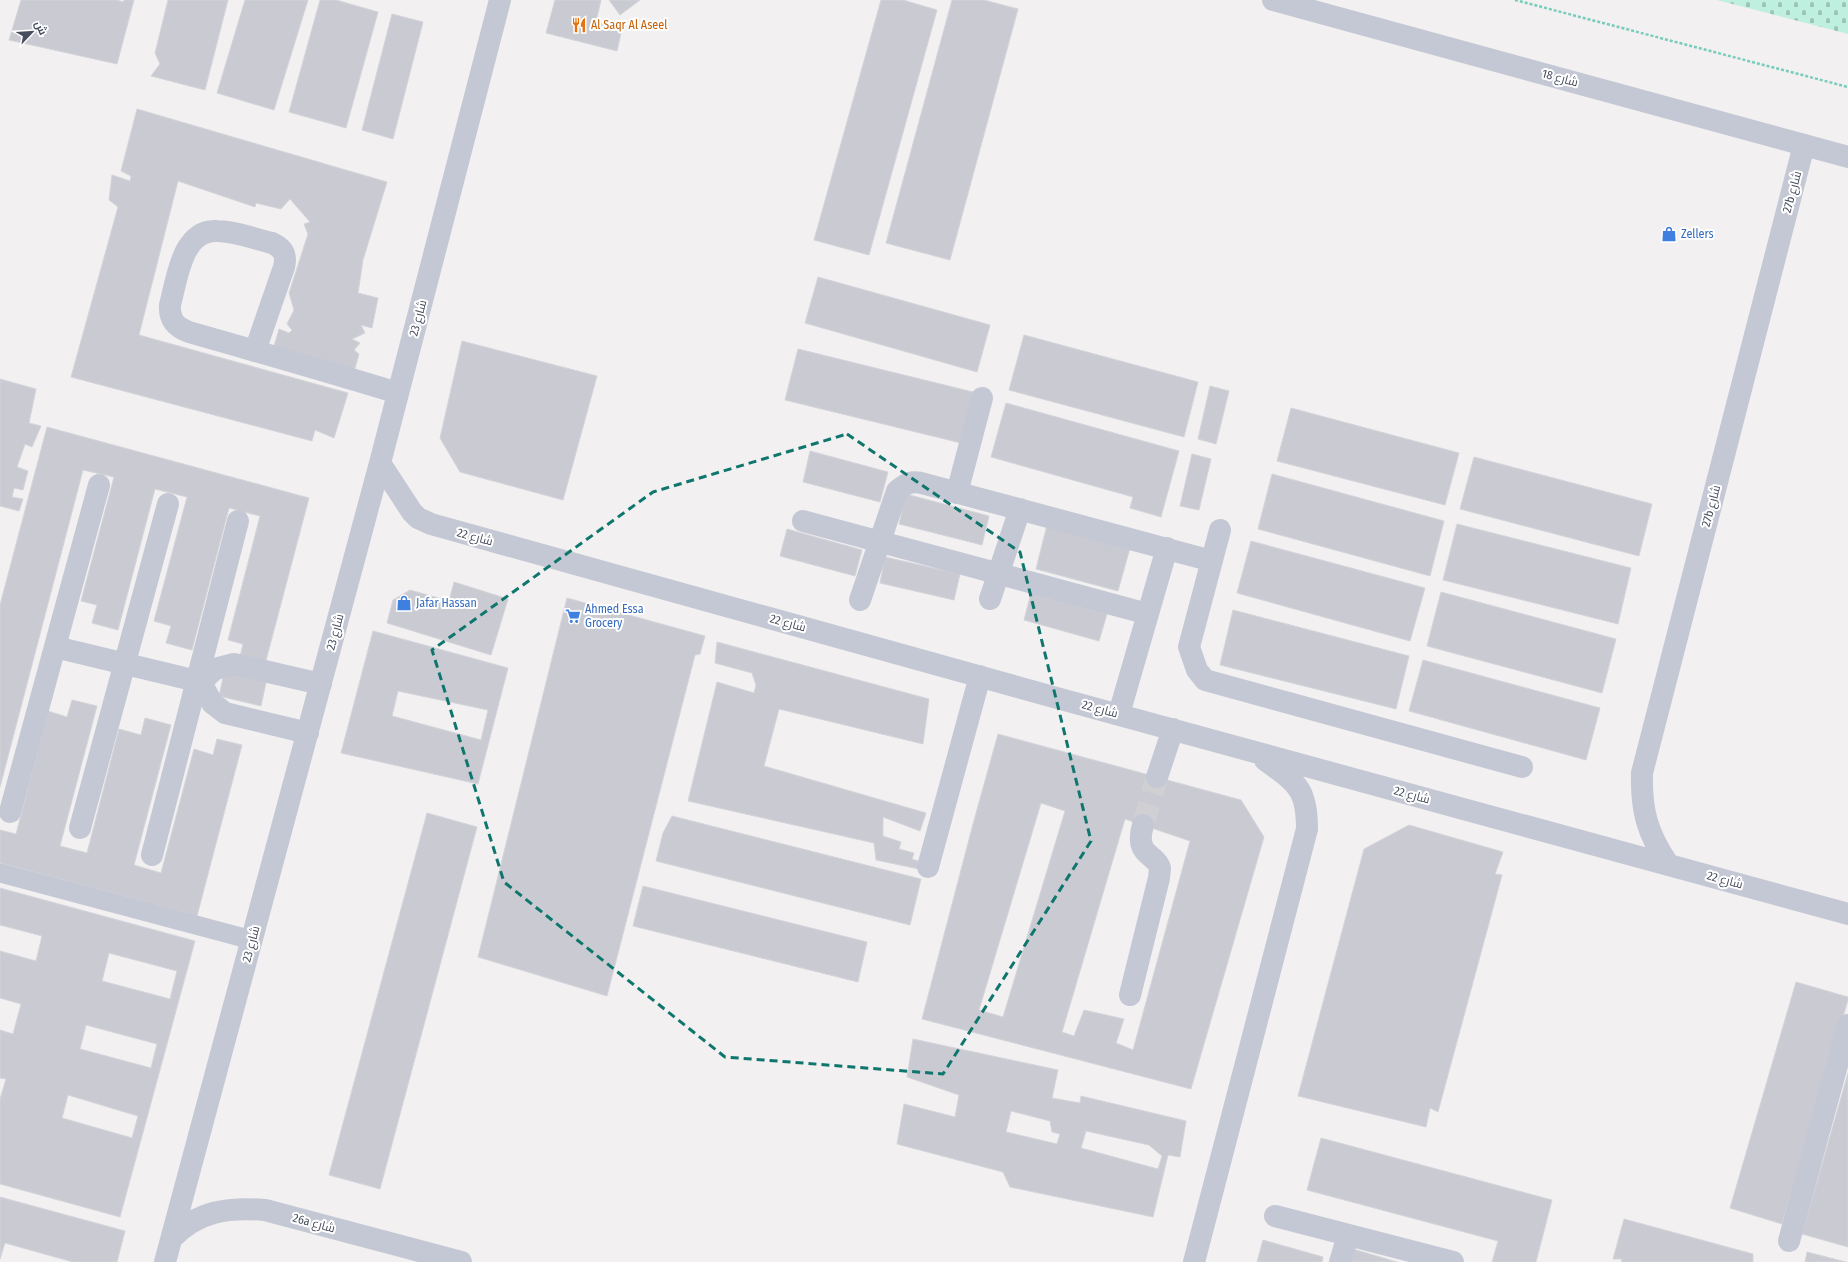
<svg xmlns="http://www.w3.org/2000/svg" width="1848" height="1262" font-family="'Fira Sans Condensed',Cairo,sans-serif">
<defs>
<pattern id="cemetery-stones" width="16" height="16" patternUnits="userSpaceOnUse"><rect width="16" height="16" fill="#bfefdf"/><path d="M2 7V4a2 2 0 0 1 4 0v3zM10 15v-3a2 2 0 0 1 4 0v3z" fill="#9dc4b8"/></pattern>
</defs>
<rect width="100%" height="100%" fill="#f2f0f0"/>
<!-- cemetery -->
<path fill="url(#cemetery-stones)" d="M 1717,0 L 1848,0 L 1848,34 Z"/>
<!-- building -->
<path fill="#cacbd2" stroke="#d4d4db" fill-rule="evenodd" d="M 21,0 L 117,0 L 123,2 L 124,0 L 134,0 L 117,64 L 9,40 Z
M 168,0 L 228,0 L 205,90 L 151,76 L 160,64 L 155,53 Z
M 245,0 L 308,0 L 274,110 L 217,93 Z
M 320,0 L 336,0 L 378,12 L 346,128 L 289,112 Z
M 555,0 L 601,0 L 596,22 L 622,29 L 617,51 L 546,33 Z
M 609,0 L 640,0 L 620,15 Z
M 881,0 L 903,0 L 937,10 L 869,255 L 814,240 Z
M 952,0 L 984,0 L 1018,9 L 950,260 L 886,243 Z
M 392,14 L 423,22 L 393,139 L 362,130 Z
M 137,109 L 387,182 L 363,260 L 358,293 L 378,298 L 372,328 L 361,325 L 365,333 L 352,339 L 360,343 L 354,350 L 359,354 L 354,372 L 274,346 L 279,329 L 289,333 L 292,330 L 287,324 L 294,310 L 289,293 L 308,234 L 304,224 L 310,222 L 290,199 L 281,209 L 256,203 L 255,207 L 178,181 L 139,335 L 348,393 L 334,438 L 315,430 L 312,441 L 71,377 L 118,207 L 109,200 L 112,175 L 130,181 L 131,176 L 121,171 Z
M 818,277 L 990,325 L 977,372 L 805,323 Z
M 1024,335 L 1198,382 L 1184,437 L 1009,390 Z
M 462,341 L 597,376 L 563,500 L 460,472 L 440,438 Z
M 798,349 L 973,392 L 961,443 L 785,400 Z
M 0,379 L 36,389 L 29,423 L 41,426 L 32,447 L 25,444 L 17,467 L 28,471 L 23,490 L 14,488 L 12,497 L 23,499 L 19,511 L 0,506 Z
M 1210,386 L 1229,391 L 1216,444 L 1198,439 Z
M 1006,403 L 1179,451 L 1161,517 L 1130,508 L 1133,497 L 991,457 Z
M 1291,408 L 1459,453 L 1445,505 L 1277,461 Z
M 47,427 L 309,498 L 264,668 L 239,661 L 243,644 L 228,640 L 260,516 L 229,508 L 192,650 L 166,643 L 171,626 L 154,621 L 187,497 L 155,489 L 118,630 L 92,623 L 97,605 L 81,601 L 114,477 L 83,470 L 0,787 L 0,605 Z
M 810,451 L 888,472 L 880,502 L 803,482 Z
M 1192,454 L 1211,459 L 1199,510 L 1180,506 Z
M 1474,457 L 1652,504 L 1639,556 L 1460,509 Z
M 1272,474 L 1444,521 L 1430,576 L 1258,529 Z
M 906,494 L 989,516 L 982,545 L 899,524 Z
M 1457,524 L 1631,568 L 1618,624 L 1443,580 Z
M 1047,525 L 1130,548 L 1118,591 L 1036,569 Z
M 787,529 L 862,550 L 855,576 L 780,556 Z
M 1251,541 L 1425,588 L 1410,641 L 1237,593 Z
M 885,557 L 960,574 L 954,600 L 880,583 Z
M 454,582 L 508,599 L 491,655 L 387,623 L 393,600 L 410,590 L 449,601 Z
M 1441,592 L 1616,639 L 1602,693 L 1427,646 Z
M 1031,593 L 1107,614 L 1099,641 L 1024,620 Z
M 567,598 L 705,636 L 700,654 L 695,655 L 607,996 L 478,957 Z
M 1233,610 L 1409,656 L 1396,709 L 1220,665 Z
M 373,631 L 508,668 L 478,784 L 341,753 ZM 398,691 L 488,710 L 481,740 L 392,716 Z
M 717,642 L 929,699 L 923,744 L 779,709 L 764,766 L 926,813 L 920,831 L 883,817 L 883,836 L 901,842 L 899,849 L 914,853 L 912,859 L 921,862 L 919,869 L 876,860 L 874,843 L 688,801 L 717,682 L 754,693 L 756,685 L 752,673 L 715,663 Z
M 1423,660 L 1600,708 L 1586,760 L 1409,711 Z
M 225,669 L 267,678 L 261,706 L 219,696 Z
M 72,700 L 97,706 L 60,846 L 87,853 L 119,729 L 141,735 L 145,718 L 171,725 L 134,865 L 161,873 L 194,749 L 213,755 L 217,739 L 242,745 L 197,916 L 0,863 L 0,830 L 16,834 L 48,711 L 67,717 Z
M 998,734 L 1241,800 L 1264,837 L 1191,1089 L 922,1019 L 973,824 ZM 1041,803 L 1065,811 L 1003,1017 L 979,1010 ZM 1125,819 L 1190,841 L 1133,1050 L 1116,1043 L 1124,1019 L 1084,1010 L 1074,1036 L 1062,1032 Z
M 427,813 L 477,827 L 380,1189 L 329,1175 Z
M 672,816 L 921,879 L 910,925 L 656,861 L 663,833 Z
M 1409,825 L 1503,852 L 1495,874 L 1502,875 L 1438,1112 L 1430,1108 L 1426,1127 L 1298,1096 L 1364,849 Z
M 643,886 L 867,942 L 858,982 L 633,926 Z
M 0,888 L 195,941 L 120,1217 L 0,1184 L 0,1099 L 6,1079 L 0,1078 L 0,1030 L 13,1034 L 21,1004 L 0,998 L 0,951 L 36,961 L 42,936 L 0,925 ZM 109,953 L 177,971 L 170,999 L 102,981 ZM 86,1025 L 157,1044 L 151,1068 L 80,1049 ZM 68,1095 L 138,1116 L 132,1138 L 62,1118 Z
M 1796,982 L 1848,997 L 1848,1000 L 1782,1224 L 1730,1208 Z
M 913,1039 L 1058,1070 L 1052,1098 L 1080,1103 L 1081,1096 L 1186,1121 L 1180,1157 L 1168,1155 L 1153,1217 L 1010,1187 L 1003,1172 L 897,1144 L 904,1104 L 955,1117 L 959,1095 L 907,1077 ZM 1011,1111 L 1050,1121 L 1052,1132 L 1060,1134 L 1057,1144 L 1006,1132 ZM 1086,1131 L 1149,1145 L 1162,1156 L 1158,1169 L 1081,1148 Z
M 1848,1073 L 1848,1247 L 1802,1234 Z
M 1321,1138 L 1552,1200 L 1536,1262 L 1492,1262 L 1498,1241 L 1307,1190 Z
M 0,1197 L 125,1231 L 117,1262 L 73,1262 L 5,1243 L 0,1259 Z
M 1624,1219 L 1753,1254 L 1753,1262 L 1621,1262 L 1622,1259 L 1613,1259 Z
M 1263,1240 L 1323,1257 L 1322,1262 L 1257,1262 Z
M 1353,1249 L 1397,1262 L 1349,1262 Z
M 1807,1252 L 1846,1262 L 1805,1262 Z"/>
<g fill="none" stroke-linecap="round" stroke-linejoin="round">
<!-- minor-tunnel -->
<path stroke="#d0cfd3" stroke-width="22" stroke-dasharray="22 11" stroke-linecap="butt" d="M 1143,825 L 1157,777"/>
<!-- path -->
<path stroke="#78ccbb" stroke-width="2.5" stroke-dasharray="3 2" stroke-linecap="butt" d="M 1515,0 L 1848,87"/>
<!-- service -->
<path stroke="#c4c8d4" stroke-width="19" d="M 0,873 L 252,940"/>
<!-- minor -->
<path stroke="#c4c8d4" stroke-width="22" d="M 255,351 L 284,267 C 287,255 283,248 272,243 C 255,239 234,231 217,231 C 182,229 177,279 170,305 C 169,319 175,327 189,332 C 259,352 329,372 398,393
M 380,463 L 412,512 L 418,518 L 431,524 L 1057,698 L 1848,914
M 957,493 L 982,398
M 803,521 L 1148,614
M 1220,530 L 1189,647 L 1197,670 L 1205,680 L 1522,767
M 990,599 L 1020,509
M 860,600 L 897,491 C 906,483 912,480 925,484 L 1212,561
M 55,647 L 201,682
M 201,682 L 215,669 L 234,664 L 321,684
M 201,682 L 212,703 L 225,713 L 308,733
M 1119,714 L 1167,548
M 1157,777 L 1173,729
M 10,812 L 99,485
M 80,828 L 168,504
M 152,855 L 238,521
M 1668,864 C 1647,833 1641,810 1642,773 L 1804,145
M 928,867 L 980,676
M 1130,995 L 1159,878 C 1159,875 1160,871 1160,868 C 1158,861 1153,859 1148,854 C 1139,847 1140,835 1143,825
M 1275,1216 L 1453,1262
M 172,1238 C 198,1211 228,1207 265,1210 L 461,1262
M 1789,1241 L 1848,1025
M 165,1262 L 380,463 L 500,0
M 1194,1262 L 1307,829 C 1307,787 1296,783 1265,760
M 1340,1262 L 1348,1235"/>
<!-- tertiary -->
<path stroke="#c4c8d4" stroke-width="22" d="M 1273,0 L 1848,157"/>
</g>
<!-- marked area -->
<path fill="none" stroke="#0f766e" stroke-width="3" stroke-dasharray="8 5" stroke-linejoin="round" d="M 847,434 L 1020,552 L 1091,841 L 943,1074 L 725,1057 L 504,882 L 432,650 L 653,492 Z"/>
<!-- icons -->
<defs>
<g id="restaurant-bare" transform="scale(1.2)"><path d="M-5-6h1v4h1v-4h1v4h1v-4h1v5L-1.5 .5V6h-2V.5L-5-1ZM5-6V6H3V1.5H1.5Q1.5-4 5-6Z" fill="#e8710a" stroke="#fff" stroke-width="2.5" paint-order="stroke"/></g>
<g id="shop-bare" transform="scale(1.2)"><path d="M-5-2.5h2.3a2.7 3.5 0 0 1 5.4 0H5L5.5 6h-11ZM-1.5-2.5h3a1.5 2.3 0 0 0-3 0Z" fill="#3f7fe0" stroke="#fff" stroke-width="2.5" paint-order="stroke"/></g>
<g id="supermarket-bare" transform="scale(1.2)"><path d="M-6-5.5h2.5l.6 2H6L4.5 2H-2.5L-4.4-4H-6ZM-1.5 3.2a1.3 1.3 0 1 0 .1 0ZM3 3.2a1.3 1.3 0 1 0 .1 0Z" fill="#3f7fe0" stroke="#fff" stroke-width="2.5" paint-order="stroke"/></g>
</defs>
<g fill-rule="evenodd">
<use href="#restaurant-bare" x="579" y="25"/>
<use href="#shop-bare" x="1669" y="234"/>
<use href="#shop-bare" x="404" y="603"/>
<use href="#supermarket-bare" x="573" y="616"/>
</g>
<g text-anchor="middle" stroke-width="4" stroke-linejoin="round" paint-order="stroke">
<!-- food labels -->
<g font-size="12" fill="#c56008" stroke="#fff" text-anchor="start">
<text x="591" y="29">Al Saqr Al Aseel</text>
</g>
<!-- street labels -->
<g font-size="12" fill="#484d5d" stroke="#fff">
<text transform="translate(1560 78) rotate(15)" y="4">شارع 18</text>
<text transform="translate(1792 192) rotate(-75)" y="4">27b شارع</text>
<text transform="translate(418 318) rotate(-75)" y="4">شارع 23</text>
<text transform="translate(1711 506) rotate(-75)" y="4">27b شارع</text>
<text transform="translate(475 537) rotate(15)" y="4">شارع 22</text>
<text transform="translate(788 623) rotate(15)" y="4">شارع 22</text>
<text transform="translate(335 632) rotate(-75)" y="4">شارع 23</text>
<text transform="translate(1100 709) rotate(15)" y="4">شارع 22</text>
<text transform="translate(1412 795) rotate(15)" y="4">شارع 22</text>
<text transform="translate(1725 880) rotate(15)" y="4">شارع 22</text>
<text transform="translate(251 944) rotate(-75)" y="4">شارع 23</text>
<text transform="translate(314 1223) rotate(15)" y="4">26a شارع</text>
</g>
<!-- shop labels -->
<g font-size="12" fill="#366cbe" stroke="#fff" text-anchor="start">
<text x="1681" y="238">Zellers</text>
<text x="416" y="607">Jafar Hassan</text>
<text x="585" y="613">Ahmed Essa<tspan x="585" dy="14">Grocery</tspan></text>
</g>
</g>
<!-- north arrow -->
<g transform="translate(32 32) rotate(65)" stroke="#ffffff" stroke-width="3" paint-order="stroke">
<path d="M0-3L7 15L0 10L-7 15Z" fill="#484d5d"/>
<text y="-6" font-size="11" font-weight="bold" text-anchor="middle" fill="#484d5d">ش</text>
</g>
</svg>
